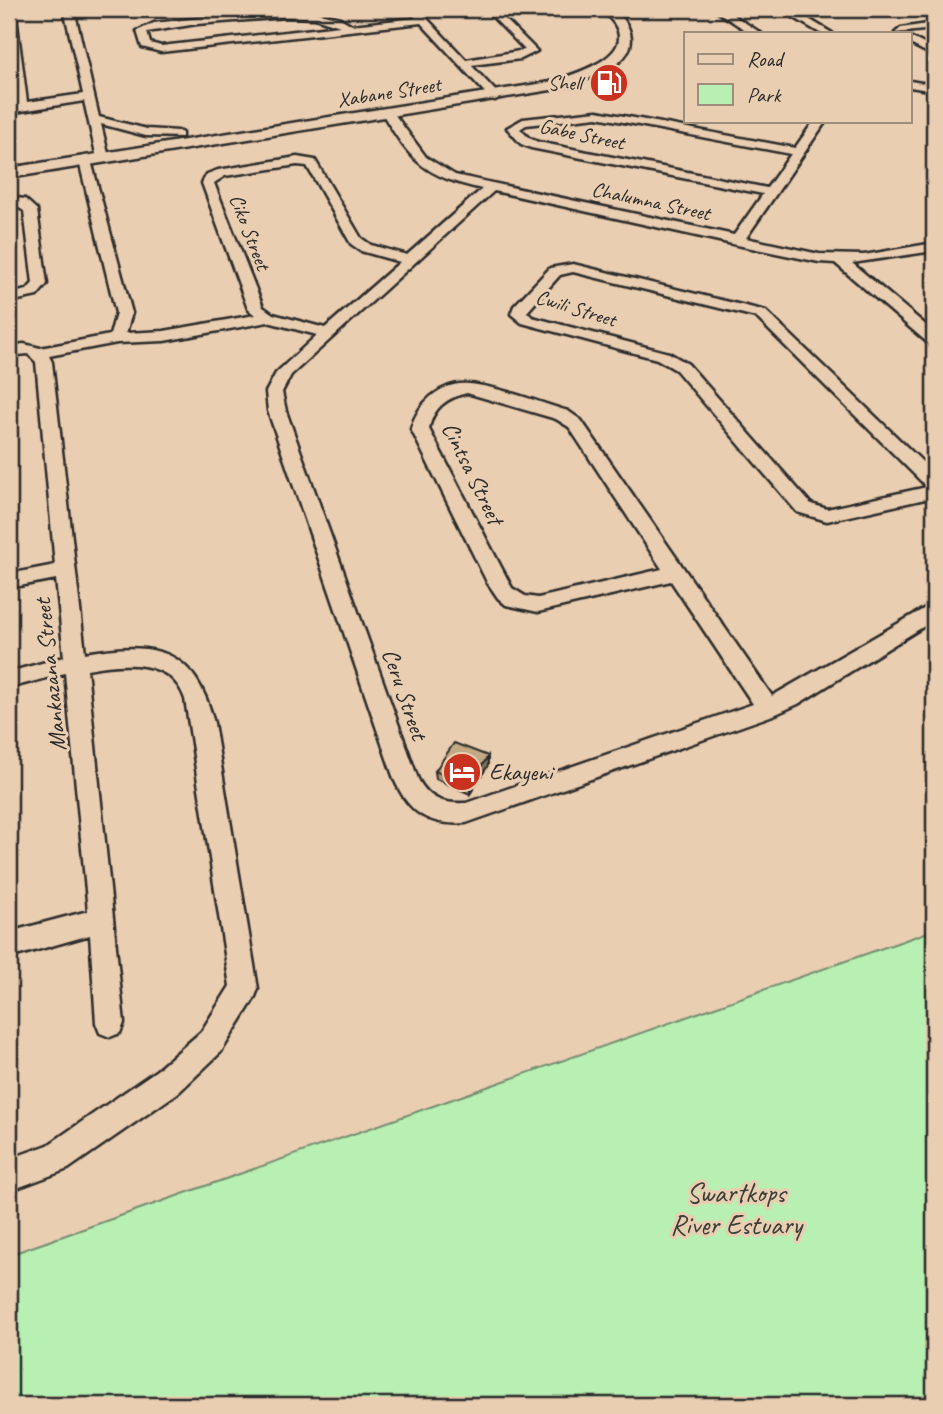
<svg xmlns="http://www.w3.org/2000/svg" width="943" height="1414" font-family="Caveat,sans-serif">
<rect width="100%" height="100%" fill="#eaceb1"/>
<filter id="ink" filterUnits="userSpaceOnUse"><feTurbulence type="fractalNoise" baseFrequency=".0143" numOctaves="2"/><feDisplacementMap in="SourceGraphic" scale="14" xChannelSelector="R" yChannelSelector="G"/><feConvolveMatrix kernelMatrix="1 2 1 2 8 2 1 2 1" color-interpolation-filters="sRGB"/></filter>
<g filter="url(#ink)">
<!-- green -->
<path fill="#b8efb2" stroke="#728d6e" stroke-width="2" d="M 934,930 L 934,1405 L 9,1405 L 9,1255 Z"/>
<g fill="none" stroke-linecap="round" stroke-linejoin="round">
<!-- street casing -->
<g stroke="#2b2b2b" stroke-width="5">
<path id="street" d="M 9,9 L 15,9 L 27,102 L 83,94 L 64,9 L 74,9 L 99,117 L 147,129 L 178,131 L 182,133 L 182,137 L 146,136 L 101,124 L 109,158 L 103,162 L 97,158 L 84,101 L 9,113 L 9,106 L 16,104 L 9,39 Z
M 408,9 L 418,9 L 466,60 L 525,50 L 485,9 L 495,9 L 537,51 L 521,59 L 471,65 L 501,97 L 495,100 L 491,99 L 421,23 L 161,52 L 142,47 L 137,31 L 154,23 L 257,12 L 315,12 L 340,18 L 352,25 L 416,18 ZM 287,17 L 315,18 L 340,26 L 161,46 L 150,43 L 147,32 L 197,24 Z
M 713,9 L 724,9 L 761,33 L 750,33 Z
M 835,9 L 862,9 L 807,18 L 832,33 L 820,33 L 788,14 L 793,11 L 798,13 Z
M 934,23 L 934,29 L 895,33 L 901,28 Z
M 910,37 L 934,49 L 934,56 L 910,44 Z
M 910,81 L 934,85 L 934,91 L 910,87 Z
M 388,110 L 392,111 L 426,157 L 455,175 L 734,235 L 763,194 L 531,148 L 521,144 L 507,128 L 523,119 L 597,111 L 795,148 L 814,121 L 826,121 L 746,238 L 819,254 L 864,255 L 934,243 L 934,251 L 852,263 L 934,332 L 934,345 L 928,343 L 835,263 L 819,262 L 737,245 L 494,191 L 291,375 L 282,392 L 286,411 L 418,779 C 429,800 444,804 466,803 L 753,704 L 671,581 L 538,612 L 506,605 L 498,598 L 487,582 L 411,429 C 417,404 441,381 469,384 C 497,386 540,403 568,411 L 581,420 L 772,696 L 934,603 L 934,620 L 798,704 L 776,714 L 466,823 C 428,826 409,813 394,779 L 268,411 L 266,392 L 276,373 L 317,335 L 268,322 L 164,341 L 117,343 L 49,356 L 52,362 L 85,653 C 156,641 195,648 214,723 L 258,989 L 254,999 L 221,1052 L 179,1092 L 68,1169 L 9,1191 L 9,1159 L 48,1145 L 157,1070 L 201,1032 L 230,986 L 185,699 C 171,657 121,663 87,669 L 124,1023 L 120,1033 L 110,1037 L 100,1033 L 96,1023 L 90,935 L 9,958 L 9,932 L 88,911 L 65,673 L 9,688 L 9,672 L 64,657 L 56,579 L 9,588 L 9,574 L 55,565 L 36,362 L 28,354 L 9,356 L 9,346 L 24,344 L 40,348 L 110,335 L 116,313 L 79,161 L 85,157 L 91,161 L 132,313 L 126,333 L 164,331 L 255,315 L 248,309 L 202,183 L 207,174 L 218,170 L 297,157 L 315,160 L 361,238 L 371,245 L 407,255 L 482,189 C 425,176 412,163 382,113 ZM 597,117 L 791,154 L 767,188 L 538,142 L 529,138 L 520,129 L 526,125 ZM 297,165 L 307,166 L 351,244 L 361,251 L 400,262 L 325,328 L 273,314 L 263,307 L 214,183 L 225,176 ZM 467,393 L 556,419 L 569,427 L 662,569 L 538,598 L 525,596 L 512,588 L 429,429 C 433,408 446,398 467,393 Z
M 9,197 L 25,199 L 37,210 L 47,284 L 37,296 L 9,302 L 9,294 L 27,290 L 33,283 L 24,211 L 16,206 L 9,205 Z
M 573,264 L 766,311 L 934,473 L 934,497 L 827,521 L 797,512 L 676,370 L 657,359 L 522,323 L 511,314 L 514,306 L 550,268 ZM 573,272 L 756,317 L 927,487 L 827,509 L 811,504 L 688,364 L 669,353 L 532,317 L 527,312 L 560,275 Z"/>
</g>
<!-- secondary casing -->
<g stroke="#2b2b2b" stroke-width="5">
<path id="secondary" d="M 602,9 L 615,9 C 661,57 597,77 557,89 L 9,178 L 9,168 L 550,82 C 569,76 621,61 619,36 C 618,24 608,17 602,9 Z"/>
</g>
<!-- street -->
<use href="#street" fill="#eaceb1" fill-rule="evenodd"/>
<!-- secondary -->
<use href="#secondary" fill="#eaceb1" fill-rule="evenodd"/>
</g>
<!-- wall -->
<path fill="#a99272" stroke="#2b2b2b" stroke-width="2" d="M 488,756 L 488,765 L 470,794 L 436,779 L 435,771 Z"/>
<!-- shaded-wall -->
<path fill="#89775c" stroke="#2b2b2b" stroke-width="2" d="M 488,756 L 488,765 L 470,794 L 470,785 Z"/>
<!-- building -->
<path fill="#c4aa84" stroke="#2b2b2b" stroke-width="2" d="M 454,743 L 488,756 L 470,785 L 435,771 Z"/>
</g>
<!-- icons -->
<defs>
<g id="fuel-disc" transform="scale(2.0125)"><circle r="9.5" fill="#c8321e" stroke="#eaceb1"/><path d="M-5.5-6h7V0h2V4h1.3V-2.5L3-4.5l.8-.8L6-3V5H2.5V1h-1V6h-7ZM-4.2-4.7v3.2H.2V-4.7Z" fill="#fff"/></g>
<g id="hotel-disc" transform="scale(2.0125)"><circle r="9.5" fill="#c8321e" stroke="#eaceb1"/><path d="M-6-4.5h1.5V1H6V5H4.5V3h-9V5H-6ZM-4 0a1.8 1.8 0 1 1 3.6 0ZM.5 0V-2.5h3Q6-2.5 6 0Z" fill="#fff"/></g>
</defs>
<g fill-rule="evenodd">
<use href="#fuel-disc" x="609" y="83"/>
<use href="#hotel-disc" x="462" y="772"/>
</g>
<g text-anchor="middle" stroke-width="6" stroke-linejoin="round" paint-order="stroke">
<!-- far-poi labels -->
<g font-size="21" fill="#2b2b2b" stroke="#eaceb1" text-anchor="end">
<text x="582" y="90">Shell</text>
</g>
<!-- far-street labels -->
<g font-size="21" fill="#2b2b2b" stroke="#eaceb1">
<text transform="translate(389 92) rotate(-9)" y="7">Xabane Street</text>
<text transform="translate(582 134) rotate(12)" y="7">Gabe Street</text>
<text transform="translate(651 201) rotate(12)" y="7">Chalumna Street</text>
<text transform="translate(250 232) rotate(69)" y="7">Ciko Street</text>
<text transform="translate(576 308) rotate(17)" y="7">Cwili Street</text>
</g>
<!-- street labels -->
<g font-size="24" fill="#2b2b2b" stroke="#eaceb1">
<text transform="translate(473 473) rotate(64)" y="8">Cintsa Street</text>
<text transform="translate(50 675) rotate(-96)" y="8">Mankazana Street</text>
<text transform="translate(405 694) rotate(71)" y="8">Ceru Street</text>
</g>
<!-- poi labels -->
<g font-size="24" fill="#2b2b2b" stroke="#eaceb1" text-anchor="start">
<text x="489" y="780">Ekayeni</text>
</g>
<!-- near-park labels -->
<g font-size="28" fill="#393f38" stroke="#eaceb1">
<text x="736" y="1202">Swartkops<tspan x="736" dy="32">River Estuary</tspan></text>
</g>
</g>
<!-- margin -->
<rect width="943" height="1414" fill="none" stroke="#eaceb1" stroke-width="35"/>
<rect x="18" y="18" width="908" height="1379" fill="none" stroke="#2b2b2b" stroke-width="2.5" filter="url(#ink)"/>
<!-- legend -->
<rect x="684" y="32" width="228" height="91" fill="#eaceb1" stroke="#9e8d7b" stroke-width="2"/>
<rect x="698" y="54" width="35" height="10" fill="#eaceb1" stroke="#9e8d7b" stroke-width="2"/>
<text x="747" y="66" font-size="21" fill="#2b2b2b">Road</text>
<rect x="698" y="84" width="35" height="21" fill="#b8efb2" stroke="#9e8d7b" stroke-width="2"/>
<text x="747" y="102" font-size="21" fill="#2b2b2b">Park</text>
</svg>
